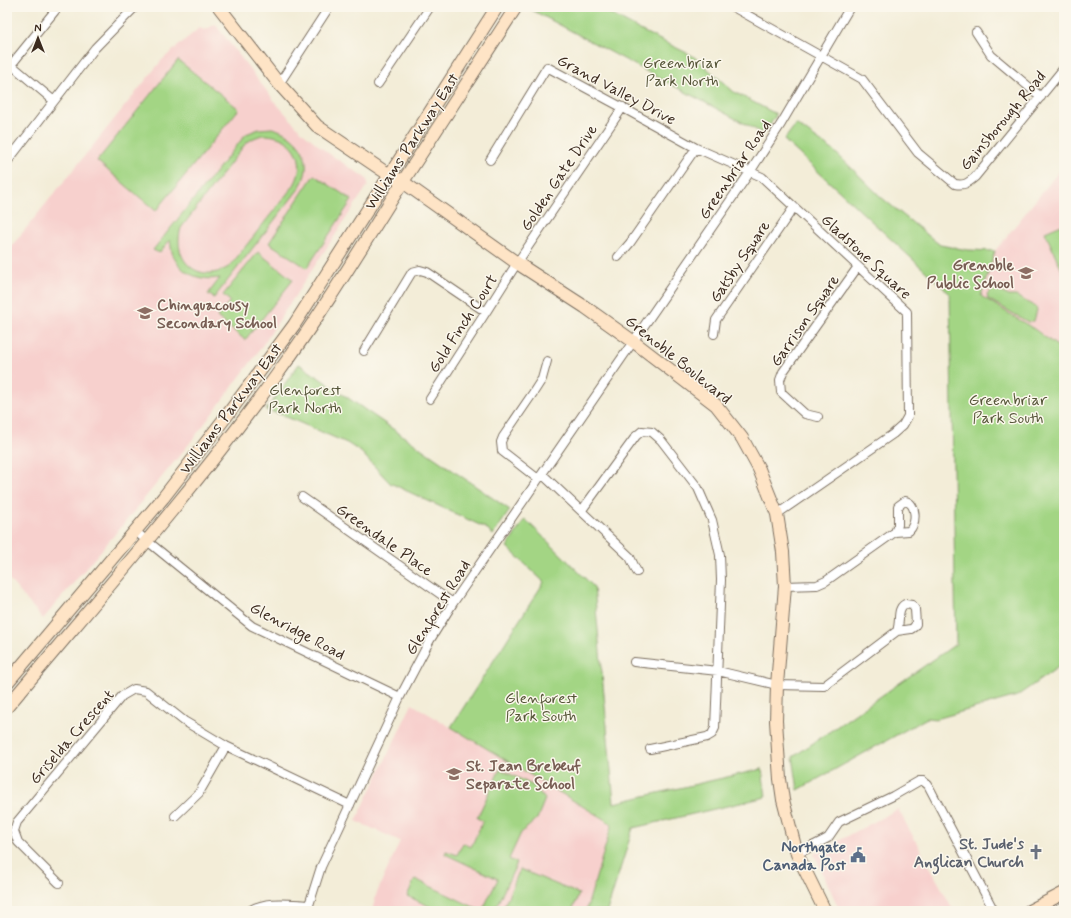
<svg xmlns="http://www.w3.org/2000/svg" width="1071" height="918" font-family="Mynerve,sans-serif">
<rect width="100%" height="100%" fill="#fbf7ec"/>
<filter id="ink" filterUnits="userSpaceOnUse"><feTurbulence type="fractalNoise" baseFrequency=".025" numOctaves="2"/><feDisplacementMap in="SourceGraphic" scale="8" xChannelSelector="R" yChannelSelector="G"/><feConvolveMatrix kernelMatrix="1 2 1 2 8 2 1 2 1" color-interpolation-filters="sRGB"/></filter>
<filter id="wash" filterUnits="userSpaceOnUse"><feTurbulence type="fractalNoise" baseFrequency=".012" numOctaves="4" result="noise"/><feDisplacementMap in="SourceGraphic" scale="16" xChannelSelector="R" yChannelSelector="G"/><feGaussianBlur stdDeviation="0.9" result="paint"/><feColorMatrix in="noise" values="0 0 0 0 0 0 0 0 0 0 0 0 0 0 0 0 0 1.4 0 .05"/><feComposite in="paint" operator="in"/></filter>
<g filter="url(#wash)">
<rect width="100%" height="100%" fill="#f3edd8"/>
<!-- built -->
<path fill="#f7d0cd" d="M 215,24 L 276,103 L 301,131 L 328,153 L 367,179 L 368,185 L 254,358 L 193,439 L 121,527 L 43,619 L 7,577 L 7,252 L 162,60 L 199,28 L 205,30 Z
M 1064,165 L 1064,351 L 1034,329 L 981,296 L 995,251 Z
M 412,704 L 612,824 L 586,911 L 372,911 L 376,895 L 400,841 L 356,821 Z
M 898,809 L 954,911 L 840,911 L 814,854 Z"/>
<!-- green -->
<path fill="#a3d584" stroke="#6f8051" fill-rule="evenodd" d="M 532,7 L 604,7 L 607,12 L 642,31 L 693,56 L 734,92 L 776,114 L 775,117 L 764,134 L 530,9 Z
M 178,60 L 239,109 L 156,211 L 97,161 Z
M 796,124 L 834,151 L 882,198 L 940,245 L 968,250 L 995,251 L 981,296 L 1034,329 L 1064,351 L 1064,663 L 1017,696 L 936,719 L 927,718 L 798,790 L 793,757 L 956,644 L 950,294 L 784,140 Z
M 272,128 C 294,133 313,155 304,178 C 303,182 300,186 298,190 L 214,298 L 208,294 L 220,278 C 201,281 181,275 173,255 C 171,251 171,245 170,240 L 159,253 L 153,250 L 246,134 L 259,129 ZM 262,135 C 292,134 309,159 294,185 L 230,266 C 200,286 171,261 181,228 L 246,143 L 254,138 Z
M 314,175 L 352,200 L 307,268 L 269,243 Z
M 1064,224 L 1064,275 L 1045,232 Z
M 258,252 L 293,280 L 245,340 L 217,317 L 230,301 L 223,295 Z
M 993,288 L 1009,296 L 1016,296 L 1036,307 L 1037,310 L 1034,321 L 1028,322 L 988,299 L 987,295 Z
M 299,364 L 510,510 L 493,535 L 486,528 L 390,483 L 361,452 L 347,443 L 282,415 L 266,410 Z
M 525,519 L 594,587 L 614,803 L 762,769 L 766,797 L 633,828 L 607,911 L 586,911 L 612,824 L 451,727 L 544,582 L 507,547 Z
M 500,769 L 534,786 L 545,799 L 537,819 L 521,833 L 509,859 L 517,863 L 494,911 L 482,911 L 498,879 L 445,854 L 446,851 L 457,855 L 463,843 L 471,847 L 483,821 L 477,818 Z
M 520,869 L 579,894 L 572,911 L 502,911 Z
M 415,879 L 482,911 L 440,911 L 407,896 Z"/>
</g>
<g filter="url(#ink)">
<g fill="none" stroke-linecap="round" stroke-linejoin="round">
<!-- street casing -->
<g stroke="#7b6e5f" stroke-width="10">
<path id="street" d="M 733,7 L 862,79 L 918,153 L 955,184 C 964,186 968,183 975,177 L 1064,68
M 976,32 L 991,55 L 1041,97
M 8,62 L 54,101
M 11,65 L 58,7
M 279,84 L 329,7
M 378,84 L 430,7
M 490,160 L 547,67 L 625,109 L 696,148 L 762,177 L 907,312 L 908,416 L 903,425 L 893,434 L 777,514
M 7,162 L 95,48 L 135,7
M 618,257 L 630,243 L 696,148
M 714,334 L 716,320 L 794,207
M 364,351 L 412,272 L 420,270 L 427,272 L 486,312
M 430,399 L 486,312 L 517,263 L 623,107
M 818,417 L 805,414 L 781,392 L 780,380 L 783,372 L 857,268
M 542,474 L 630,557 L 637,572
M 538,479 L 502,451 L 501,442 L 503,437 L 533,393 L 542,379 L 547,361
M 302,497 L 453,603
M 582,510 L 636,436 L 642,431 L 652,432 L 661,440 L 698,488 L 712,520 L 720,555 L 721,580 L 715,728 L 712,734 L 707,737 L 650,749
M 135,531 L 252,626 L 400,697
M 785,586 L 817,585 L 826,581 L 895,532 L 909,531 C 917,523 917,503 905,501 L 898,506 L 898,525 L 895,532
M 634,662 L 718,671 L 777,685 L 824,686 L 897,631 L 911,629 L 914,627 L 916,624 L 915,609 L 912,605 L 905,604 C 896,609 901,621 897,631
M 175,816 L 199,793 L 226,746
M 797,854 L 828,838 L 839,822 L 893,796 L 919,781 L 923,781 L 928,785 L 994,911
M 59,883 L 18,842 L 14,831 L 17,822 L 122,696 L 134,689 L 146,691 L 184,721 L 226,746 L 350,805
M 249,911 C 266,900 289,904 309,905
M 310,911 L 309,905 L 321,867 L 400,697 L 430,640 L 453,603 L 750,172 L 781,124 L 850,7"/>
</g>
<!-- secondary casing -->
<g stroke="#7b6e5f" stroke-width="14">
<path id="secondary" d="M 219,7 L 279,84 L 317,126 L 382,170 L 403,182 L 517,263 L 585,307 L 634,342 L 716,405 L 742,438 L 759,469 L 777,514 L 783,552 L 785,586 L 777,685 L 776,721 L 780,779 L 783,800 L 797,854 L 825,911
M 7,683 L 163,498 L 228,414 L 294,325 L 497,7
M 7,707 C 98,598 193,491 276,376 C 322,313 361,248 402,183 C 440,124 478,66 516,7
M 1029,911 L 1064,893"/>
</g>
<!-- street -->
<use href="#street" stroke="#fff" stroke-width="8"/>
<!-- secondary -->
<use href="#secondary" stroke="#fee4c6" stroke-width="12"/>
</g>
</g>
<!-- icons -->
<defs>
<g id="school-bare" transform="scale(1.2)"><path d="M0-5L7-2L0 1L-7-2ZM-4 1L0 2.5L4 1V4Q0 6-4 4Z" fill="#8d6e63" stroke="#fbf7ec" stroke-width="2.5" paint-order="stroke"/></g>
<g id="church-bare" transform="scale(1.2)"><path d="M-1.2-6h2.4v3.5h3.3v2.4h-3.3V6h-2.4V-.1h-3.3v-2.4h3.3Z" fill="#6b7280" stroke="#fbf7ec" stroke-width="2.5" paint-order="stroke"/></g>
<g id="civic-bare" transform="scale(1.2)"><path d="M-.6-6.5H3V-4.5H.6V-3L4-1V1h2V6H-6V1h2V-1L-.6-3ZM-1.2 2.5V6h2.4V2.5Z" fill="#5c6f8a" stroke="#fbf7ec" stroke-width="2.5" paint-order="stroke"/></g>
</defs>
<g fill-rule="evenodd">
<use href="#school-bare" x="1026" y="273"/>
<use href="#school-bare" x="145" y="313"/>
<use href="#school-bare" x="454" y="774"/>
<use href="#church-bare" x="1036" y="852"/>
<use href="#civic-bare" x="858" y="855"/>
</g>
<g text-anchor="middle" stroke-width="3" stroke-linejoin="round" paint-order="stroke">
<!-- park labels -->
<g font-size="16" fill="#555538" stroke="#fbf7ec">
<text x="682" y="68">Greenbriar<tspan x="682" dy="18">Park North</tspan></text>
<text x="305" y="395">Glenforest<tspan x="305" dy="18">Park North</tspan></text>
<text x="1008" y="405">Greenbriar<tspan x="1008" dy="18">Park South</tspan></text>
<text x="541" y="703">Glenforest<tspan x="541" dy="18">Park South</tspan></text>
</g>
<!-- street labels -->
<g font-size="16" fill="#3b2a1e" stroke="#fbf7ec">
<text transform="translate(617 89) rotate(28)" y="6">Grand Valley Drive</text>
<text transform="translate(1002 120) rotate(-50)" y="6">Gainsborough Road</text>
<text transform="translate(411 141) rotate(-57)" y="6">Williams Parkway East</text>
<text transform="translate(734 169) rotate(-56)" y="6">Greenbriar Road</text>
<text transform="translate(558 177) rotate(-56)" y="6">Golden Gate Drive</text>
<text transform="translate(867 256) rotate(43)" y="6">Gladstone Square</text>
<text transform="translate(739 261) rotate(-56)" y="6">Gatsby Square</text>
<text transform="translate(804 320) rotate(-55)" y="6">Garrison Square</text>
<text transform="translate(462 323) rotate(-57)" y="6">Gold Finch Court</text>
<text transform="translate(679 359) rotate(39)" y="6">Grenoble Boulevard</text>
<text transform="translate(230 408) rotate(-53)" y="6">Williams Parkway East</text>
<text transform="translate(385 539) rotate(35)" y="6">Greendale Place</text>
<text transform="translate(437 607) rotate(-58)" y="6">Glenforest Road</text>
<text transform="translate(298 630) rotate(28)" y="6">Glenridge Road</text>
<text transform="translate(71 736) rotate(-49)" y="6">Griselda Crescent</text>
</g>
<!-- education labels -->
<g font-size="16" font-weight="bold" fill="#785e54" stroke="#fbf7ec" text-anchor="start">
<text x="1014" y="270" text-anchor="end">Grenoble<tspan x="1014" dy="18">Public School</tspan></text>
<text x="157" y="310">Chinguacousy<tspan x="157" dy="18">Secondary School</tspan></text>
<text x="466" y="771">St. Jean Brebeuf<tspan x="466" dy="18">Separate School</tspan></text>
</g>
<!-- worship labels -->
<g font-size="16" font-weight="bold" fill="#5b616d" stroke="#fbf7ec" text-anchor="end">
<text x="1024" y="849">St. Jude's<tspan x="1024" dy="18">Anglican Church</tspan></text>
</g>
<!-- service labels -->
<g font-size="16" font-weight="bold" fill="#4e5e75" stroke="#fbf7ec" text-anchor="end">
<text x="846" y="852">Northgate<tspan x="846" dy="18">Canada Post</tspan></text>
</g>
</g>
<!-- margin -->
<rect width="1071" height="918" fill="none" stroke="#fbf7ec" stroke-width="24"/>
<!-- north arrow -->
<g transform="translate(38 38)" stroke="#fbf7ec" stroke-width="3" paint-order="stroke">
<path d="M0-3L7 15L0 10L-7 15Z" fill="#3b2a1e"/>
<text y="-6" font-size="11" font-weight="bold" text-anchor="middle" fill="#3b2a1e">N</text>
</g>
</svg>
